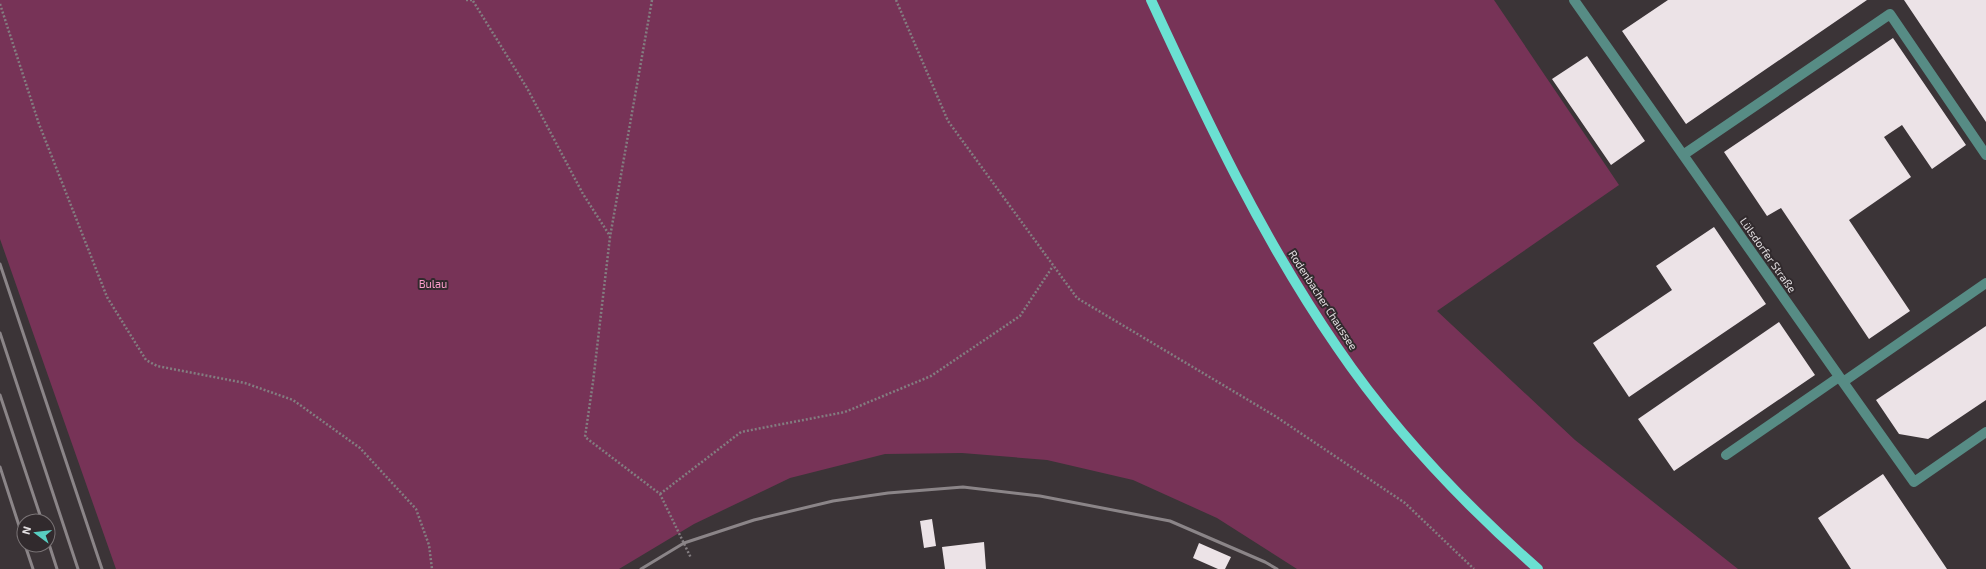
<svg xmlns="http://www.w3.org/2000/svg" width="1986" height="569" font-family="'Exo 2',sans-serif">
<rect width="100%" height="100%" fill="#3b3437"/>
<!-- green -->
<path fill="#773357" d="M 0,0 L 1494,0 L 1619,185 L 1437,311 L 1575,440 L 1738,569 L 1297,569 L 1217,518 L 1133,480 L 1047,460 L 962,453 L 885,454 L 790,478 L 694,524 L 619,569 L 116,569 L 0,239 Z"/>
<!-- building -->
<path fill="#ece3e7" d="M 1668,0 L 1867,0 L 1686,124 L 1622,31 Z
M 1904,0 L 1986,0 L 1986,122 Z
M 1893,38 L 1966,145 L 1932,169 L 1902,125 L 1884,137 L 1911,177 L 1849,220 L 1910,311 L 1869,339 L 1781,208 L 1767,216 L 1724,152 Z
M 1587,56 L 1645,141 L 1611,165 L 1552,79 Z
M 1714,227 L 1766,304 L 1629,397 L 1593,343 L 1672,290 L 1656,266 Z
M 1779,322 L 1815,375 L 1674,471 L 1638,419 Z
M 1986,326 L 1986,400 L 1928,439 L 1899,434 L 1876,400 Z
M 1883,474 L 1947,569 L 1851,569 L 1818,518 Z
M 932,519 L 936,546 L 924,548 L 920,521 Z
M 984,542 L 986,569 L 945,569 L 942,547 Z
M 1199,543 L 1231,557 L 1225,569 L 1218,569 L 1193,558 Z"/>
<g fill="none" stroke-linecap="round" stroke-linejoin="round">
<!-- path -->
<path stroke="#837d80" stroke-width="2.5" stroke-dasharray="2 2" stroke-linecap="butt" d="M 466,0 L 474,0
M 652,0 L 610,237 L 593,382 L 585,437 L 660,494 L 691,558
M 896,0 L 948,121 L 1077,298 L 1275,416 L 1405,503 L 1474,569
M 473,1 L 527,88 L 583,194 L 610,236
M 0,4 L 39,124 L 107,297 L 146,360 L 157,366 L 245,383 L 293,400 L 360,448 L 416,509 L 429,545 L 432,569
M 660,494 L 741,432 L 845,412 L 931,376 L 1020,316 L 1053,266"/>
<!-- minor -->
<path stroke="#578c85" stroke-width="10" d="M 1574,0 L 1843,382 L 1986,283
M 1683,155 L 1890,14 L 1986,155
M 1843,382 L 1914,482 L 1986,432
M 1726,455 L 1839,377"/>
<!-- major -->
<path stroke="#6be0d2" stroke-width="10" d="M 1151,0 C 1206,119 1262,238 1337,347 C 1392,428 1464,504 1538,569"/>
<!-- rail -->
<path stroke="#8b8588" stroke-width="3" d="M 0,264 L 102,569
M 0,333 L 78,569
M 0,395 L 42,521
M 0,467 L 24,541
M 48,541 L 57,569
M 25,545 L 33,569
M 641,569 L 684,543 L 754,520 L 833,501 L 888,493 L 963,487 L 1040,496 L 1170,521 L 1265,562 L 1277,569"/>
</g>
<g text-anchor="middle" stroke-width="4" stroke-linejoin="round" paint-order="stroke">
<!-- street labels -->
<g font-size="11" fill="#e4e0e2" stroke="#312a2d">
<text transform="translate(1768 255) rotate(55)" y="4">Lülsdorfer Straße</text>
<text transform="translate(1323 300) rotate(57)" y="4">Rodenbacher Chaussee</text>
</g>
<!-- park labels -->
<g font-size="11" fill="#fd9ecc" stroke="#312a2d">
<text x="433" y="288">Bulau</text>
</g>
</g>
<!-- north arrow -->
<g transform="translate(36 533) rotate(285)"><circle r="19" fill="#312a2d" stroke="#797375"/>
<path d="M0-3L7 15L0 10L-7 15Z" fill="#58cec1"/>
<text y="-6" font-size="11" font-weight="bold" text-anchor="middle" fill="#e4e0e2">N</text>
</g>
</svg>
